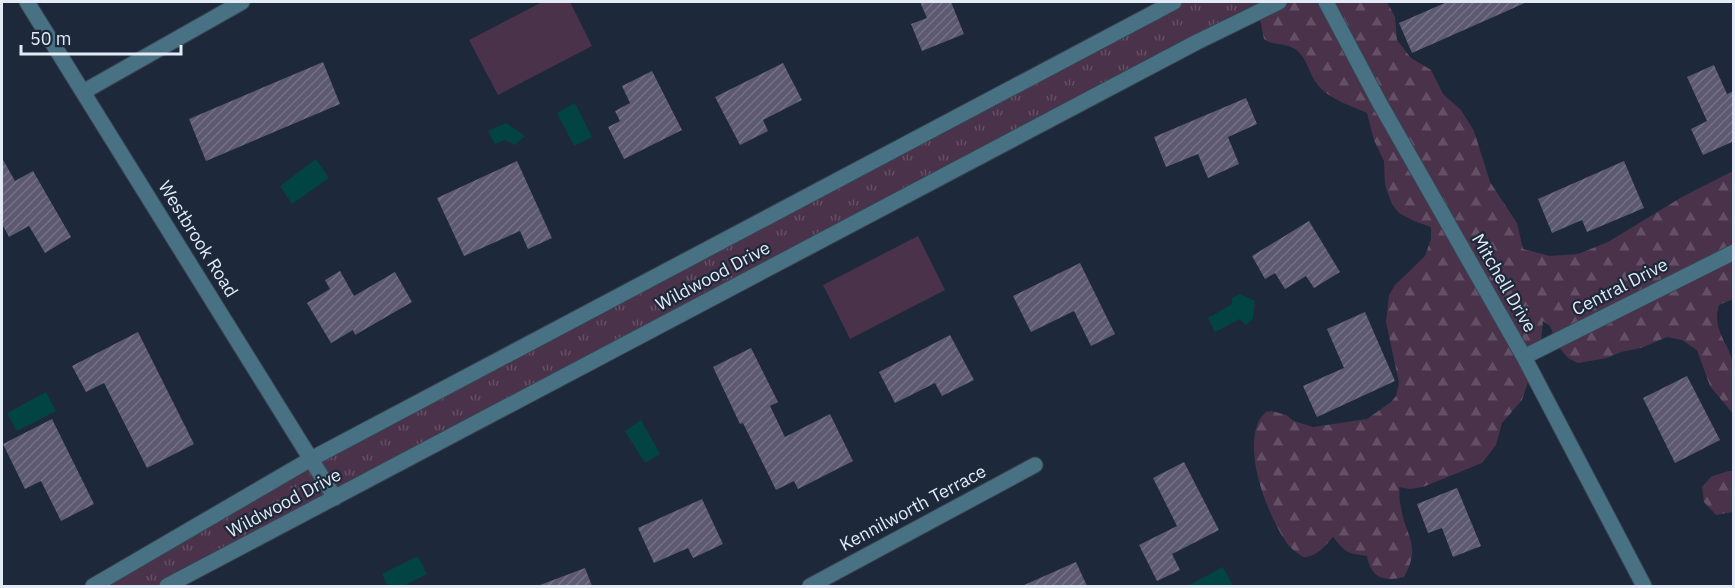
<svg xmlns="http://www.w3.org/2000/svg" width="1735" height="588" font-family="'IBM Plex Sans',sans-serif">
<defs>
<pattern id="grass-tufts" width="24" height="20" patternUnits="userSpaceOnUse" patternTransform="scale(1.5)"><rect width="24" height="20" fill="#4a324a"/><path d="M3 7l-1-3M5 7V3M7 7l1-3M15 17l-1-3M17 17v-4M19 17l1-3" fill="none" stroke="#645065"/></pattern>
<pattern id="forest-firs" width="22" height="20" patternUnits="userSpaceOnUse" patternTransform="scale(1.5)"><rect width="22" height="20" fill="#4a324a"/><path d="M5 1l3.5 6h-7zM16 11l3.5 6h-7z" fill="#645065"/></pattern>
<pattern id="building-hatch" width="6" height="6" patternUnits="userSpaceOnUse" patternTransform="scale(1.5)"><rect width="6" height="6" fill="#5d5970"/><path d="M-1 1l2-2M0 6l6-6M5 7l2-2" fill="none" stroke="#747185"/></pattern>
</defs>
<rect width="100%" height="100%" fill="#1d293a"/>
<!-- grass -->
<path fill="url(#grass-tufts)" d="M 1174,2 L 1279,2 L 167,586 L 93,586 L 311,459 Z"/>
<!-- forest -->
<path fill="url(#forest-firs)" d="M 1291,2 L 1387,2 L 1395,17 L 1397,40 L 1411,58 L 1431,70 L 1443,94 L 1461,110 L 1474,131 L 1490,182 L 1517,223 L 1523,249 L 1550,256 L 1578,254 L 1608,242 L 1682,197 L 1733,171 L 1733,299 L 1719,305 C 1711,332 1730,342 1733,365 C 1735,380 1733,398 1733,414 L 1710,386 L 1697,350 L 1682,340 L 1667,337 L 1641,348 L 1621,352 L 1607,358 L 1578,363 L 1568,358 L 1558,346 L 1550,326 L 1543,321 L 1541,341 L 1522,400 L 1502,423 L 1496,445 L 1482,463 L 1423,487 L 1410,489 L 1399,487 C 1400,494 1399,501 1401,507 C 1405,536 1422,545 1404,577 C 1384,582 1371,578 1367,556 C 1347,553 1346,553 1333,537 C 1324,547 1317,557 1303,557 C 1297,553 1290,548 1286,542 C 1268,515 1244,455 1258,423 C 1259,419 1263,415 1266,412 L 1272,411 L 1286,415 L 1294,421 L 1313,427 L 1367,419 L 1391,402 L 1396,396 L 1399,383 L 1386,322 L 1389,295 L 1395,285 L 1425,256 L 1431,239 L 1431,227 L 1414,221 L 1399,213 L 1392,204 L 1385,185 L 1384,161 L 1374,140 L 1367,113 C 1350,105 1330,100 1318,85 C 1308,73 1308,58 1295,49 C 1284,42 1275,47 1264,39 L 1260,19 Z
M 1729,471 L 1733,471 L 1733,512 L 1716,515 L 1704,502 L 1702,487 L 1712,476 Z"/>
<!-- park -->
<path fill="#4a324a" d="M 542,2 L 570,2 L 592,46 L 498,95 L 469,40 Z
M 918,236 L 945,290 L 850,339 L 823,285 Z"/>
<!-- water -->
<path fill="#024443" d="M 575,103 L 592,137 L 574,146 L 557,113 Z
M 506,123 L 525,136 L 515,145 L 505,140 L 495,144 L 488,131 Z
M 316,159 L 329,178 L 292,204 L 280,186 Z
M 1240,294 L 1255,301 L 1253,319 L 1246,325 L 1240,319 L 1215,332 L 1208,318 L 1232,304 L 1232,298 Z
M 46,392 L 56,411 L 17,431 L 7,413 Z
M 641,420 L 660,454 L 645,463 L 625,431 Z
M 418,556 L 427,574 L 403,586 L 388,586 L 382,574 Z
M 1223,567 L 1232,584 L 1228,586 L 1187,586 Z"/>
<!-- building -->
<path fill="url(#building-hatch)" d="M 920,2 L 951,2 L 964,34 L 922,51 L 911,24 L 927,18 Z
M 1447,2 L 1527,2 L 1412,53 L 1399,23 Z
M 323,62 L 340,104 L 206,161 L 189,119 Z
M 783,63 L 802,100 L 763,120 L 768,131 L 740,145 L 715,97 Z
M 1714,65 L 1727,94 L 1734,91 L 1734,141 L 1703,155 L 1691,129 L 1707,121 L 1687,77 Z
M 652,71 L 682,130 L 624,159 L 608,127 L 620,121 L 615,111 L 630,103 L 622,86 Z
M 1246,98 L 1257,124 L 1228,137 L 1239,164 L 1208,178 L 1198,154 L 1166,167 L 1154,137 Z
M 2,158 L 15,181 L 33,171 L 71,237 L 45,253 L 29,226 L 9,237 L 2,224 Z
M 517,161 L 552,238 L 528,249 L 520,231 L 464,256 L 437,198 Z
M 1624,161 L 1644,208 L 1587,232 L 1582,220 L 1552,233 L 1538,199 Z
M 1309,221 L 1340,272 L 1314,288 L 1306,276 L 1285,289 L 1275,273 L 1265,279 L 1252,256 Z
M 1080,263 L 1115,334 L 1091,346 L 1074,311 L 1031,332 L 1013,296 Z
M 340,271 L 354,296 L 395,272 L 412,302 L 355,335 L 353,330 L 331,343 L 307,303 L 330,289 L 325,280 Z
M 1365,312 L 1395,381 L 1317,417 L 1303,386 L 1344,368 L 1327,329 Z
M 138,332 L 194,444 L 147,468 L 104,383 L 86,392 L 72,366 Z
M 950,335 L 974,380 L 942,396 L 935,383 L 895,403 L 879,372 Z
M 751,348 L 778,402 L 770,406 L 785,437 L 830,414 L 853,461 L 798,489 L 794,481 L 776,490 L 743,423 L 740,424 L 713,367 Z
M 1687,376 L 1720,440 L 1675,463 L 1643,398 Z
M 52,419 L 94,504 L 61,521 L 41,481 L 25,489 L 3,444 Z
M 1184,462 L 1219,530 L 1172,554 L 1180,570 L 1157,581 L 1139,545 L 1177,526 L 1153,478 Z
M 1457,488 L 1481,546 L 1453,557 L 1442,528 L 1428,533 L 1417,504 Z
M 702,499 L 723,544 L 693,558 L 688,548 L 654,563 L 638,528 Z
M 1076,562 L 1087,586 L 1022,586 Z
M 585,568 L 592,586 L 541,586 L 540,585 Z"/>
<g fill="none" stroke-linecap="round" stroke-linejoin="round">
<!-- street casing -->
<g stroke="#394454" stroke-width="17">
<path id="street" d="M 27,2 L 335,498
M 1326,2 L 1379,102 L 1524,357 L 1644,586
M 83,92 L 242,2
M 1524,357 L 1734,252
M 93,586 L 311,459 L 1174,2
M 167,586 L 1197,42 L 1279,2
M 810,586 L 1035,465"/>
</g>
<!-- street -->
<use href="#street" stroke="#487283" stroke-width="15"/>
</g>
<g text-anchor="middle" stroke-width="4.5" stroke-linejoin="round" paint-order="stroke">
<!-- street labels -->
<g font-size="18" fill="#e3ebf7" stroke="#1d293a">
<text transform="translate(198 239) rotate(58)" y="6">Westbrook Road</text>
<text transform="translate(713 276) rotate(-28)" y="6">Wildwood Drive</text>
<text transform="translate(1504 283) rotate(60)" y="6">Mitchell Drive</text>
<text transform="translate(1620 287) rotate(-27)" y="6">Central Drive</text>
<text transform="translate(284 503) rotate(-28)" y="6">Wildwood Drive</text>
<text transform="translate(913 508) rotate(-28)" y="6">Kennilworth Terrace</text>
</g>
</g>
<!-- border -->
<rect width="1735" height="588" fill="none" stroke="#e3ebf7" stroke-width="6"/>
<!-- scale -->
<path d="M21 45v9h160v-9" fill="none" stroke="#e3ebf7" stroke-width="3"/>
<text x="30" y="45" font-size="18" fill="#e3ebf7" stroke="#1d293a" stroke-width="4.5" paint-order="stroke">50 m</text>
</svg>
